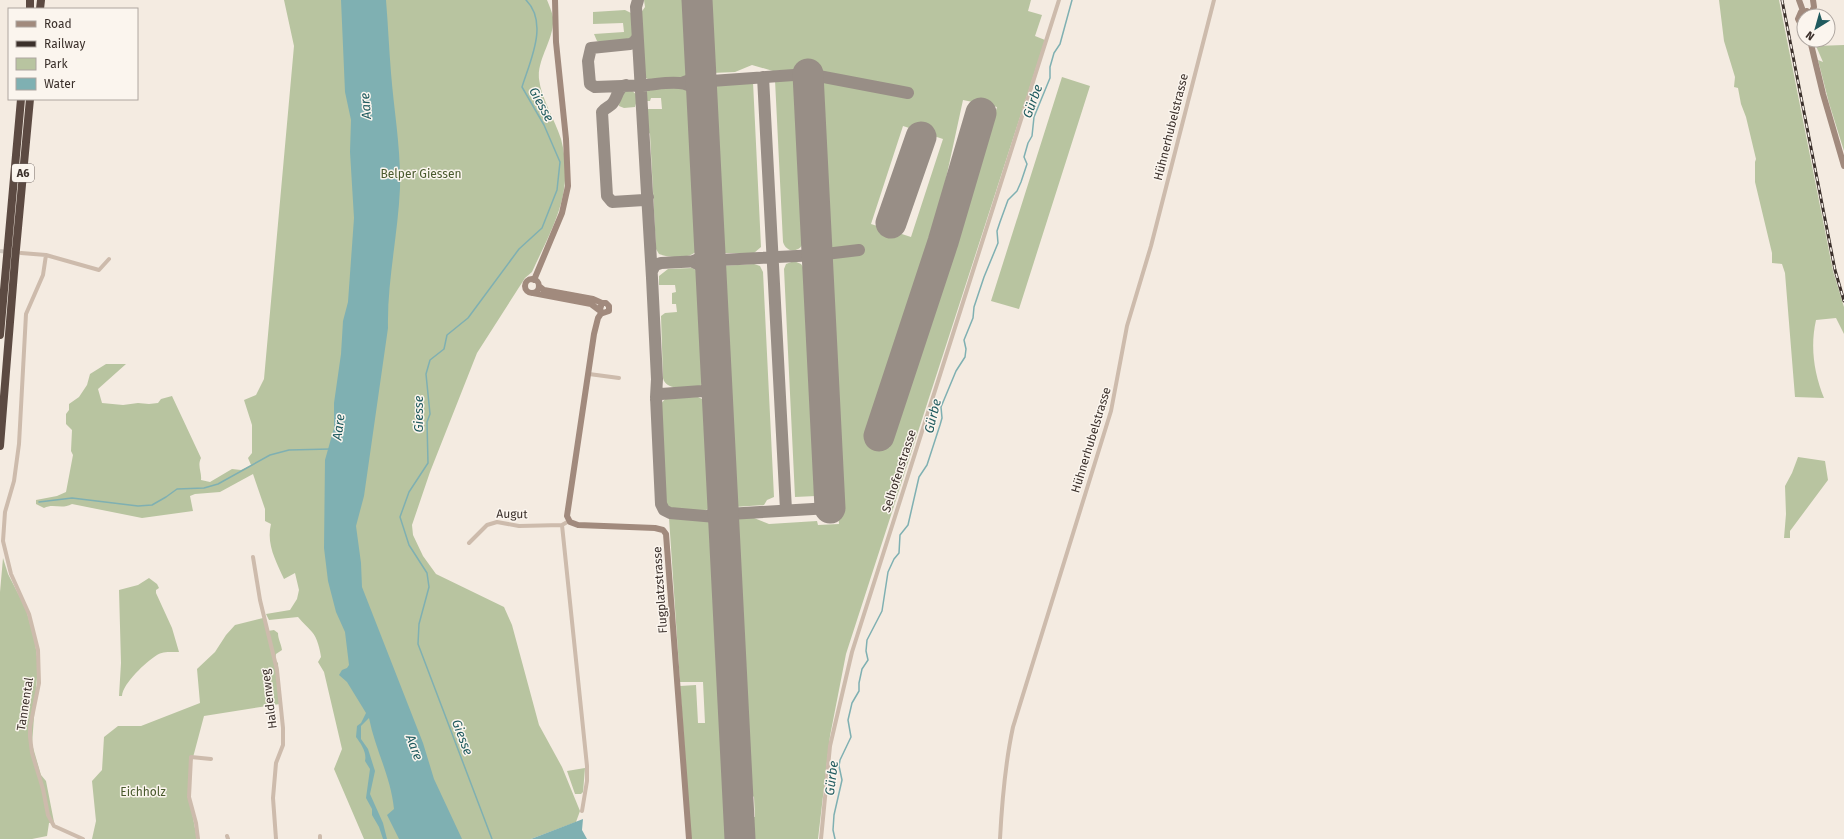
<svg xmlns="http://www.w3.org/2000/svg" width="1844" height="839" font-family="'Fira Sans',sans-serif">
<rect width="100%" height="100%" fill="#f4ebe1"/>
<!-- green -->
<path fill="#b8c4a0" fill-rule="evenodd" d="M 284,0 L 547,0 C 549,5 552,12 553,17 C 555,39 537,58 539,79 C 541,98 555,120 561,139 C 575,192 553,226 532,272 L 525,278 L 477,353 L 430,472 L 412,525 L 413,535 L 423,556 L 436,574 L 504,607 L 512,625 L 539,725 L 562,767 L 580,811 L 576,822 L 531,839 L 364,839 L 334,769 L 342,749 L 324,672 L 318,662 L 321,657 C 320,650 317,637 312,632 C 308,627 303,623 298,617 L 269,620 L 266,614 L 290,610 L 297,599 L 299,590 L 295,573 L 284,579 C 276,561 266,544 271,524 L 265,521 L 265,509 L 253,474 L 220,492 L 195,494 L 190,496 L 193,511 L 142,518 L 72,504 C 61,510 54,503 44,508 L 36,504 L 36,500 L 57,496 L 66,492 L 73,455 L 71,451 L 72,430 L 66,424 L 66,414 L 69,410 L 69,404 L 79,397 L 87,385 L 90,374 L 106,364 L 126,364 L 98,389 L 102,403 L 123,405 L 138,403 L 149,404 L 158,403 L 161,399 L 172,396 L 201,458 C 197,466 202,472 201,480 L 210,482 L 232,469 L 241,470 L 251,465 L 248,458 L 252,453 L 252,425 L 244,400 L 256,395 L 264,379 L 294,46 Z
M 644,0 L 687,0 L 690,69 L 688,76 L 685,79 L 651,81 L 643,76 L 640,14 L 645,7 Z
M 708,0 L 1031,0 L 1028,11 L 1042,15 L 1035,36 L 1045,40 L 846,654 L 830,736 L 818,839 L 750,839 L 749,817 L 755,817 L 754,797 L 748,791 L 734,516 L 754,518 L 769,524 L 817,521 L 818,525 L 839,524 L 817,80 L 907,97 L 909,90 L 807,69 L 773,71 L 752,65 L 735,72 L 712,73 ZM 963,100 L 997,107 L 889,448 L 869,441 L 932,243 ZM 903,126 L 943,139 L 911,237 L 871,224 Z
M 1719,0 L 1779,0 L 1833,271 L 1844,307 L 1844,334 L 1836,318 L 1816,320 C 1810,347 1814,373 1824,398 L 1795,397 L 1785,273 L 1782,264 L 1772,263 L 1772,253 L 1755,182 L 1755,162 L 1756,159 L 1746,117 L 1741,104 L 1738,88 L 1734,87 L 1735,77 L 1724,41 Z
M 625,10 L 633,14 L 633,40 C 627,44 603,44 597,41 L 594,34 L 624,32 L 623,23 L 593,24 L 593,12 Z
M 1844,45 L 1844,151 L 1829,103 L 1818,60 L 1823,62 L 1816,46 Z
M 1062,77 L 1090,86 L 1019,309 L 991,301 Z
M 796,78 L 804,239 C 803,252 787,255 783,242 L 775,80 Z
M 753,82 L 761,247 L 754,253 L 721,253 L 712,83 Z
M 683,86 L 689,89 L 691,95 L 699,247 C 695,260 669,258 659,254 L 656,249 L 650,134 L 647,130 L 646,109 L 662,109 L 661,98 L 651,98 L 650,101 L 645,101 L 645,93 L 651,88 Z
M 626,90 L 631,90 L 638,96 L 635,107 L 624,108 L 619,106 L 620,98 Z
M 794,261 L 801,264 L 805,270 L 816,496 L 795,497 L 784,269 L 786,264 Z
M 754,264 L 760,266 L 763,272 L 774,497 L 767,500 L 764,505 L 734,507 L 721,266 Z
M 692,268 L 699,272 L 701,278 L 706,379 L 700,386 C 689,387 666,392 663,378 L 661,316 L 665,313 L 677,312 L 676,304 L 672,304 L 672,293 L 676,292 L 675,285 L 659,285 L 659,276 L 668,269 Z
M 698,397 L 704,400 L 708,408 L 712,502 C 711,506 710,508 706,510 C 698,514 669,512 664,503 L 659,406 L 666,398 Z
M 1798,457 L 1825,461 L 1828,480 L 1790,531 L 1790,538 L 1784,538 L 1786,514 L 1785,486 L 1792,473 Z
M 669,518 L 709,520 L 712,522 L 713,527 L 726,784 L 724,818 L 728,818 L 729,839 L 691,839 L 680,686 L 696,685 L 698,723 L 705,723 L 703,682 L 680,682 Z
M 3,558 L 8,574 L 26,609 L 35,642 L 38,664 L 32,744 L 41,775 L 46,781 L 54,822 L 49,823 L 47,836 L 32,839 L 0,839 L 0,592 Z
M 149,578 L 157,584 L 159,588 L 156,590 L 156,593 L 172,628 L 179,652 C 173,652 162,651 157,655 C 146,662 123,683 122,696 L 119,696 L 121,663 L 119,590 L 138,585 Z
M 263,618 L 268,631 L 274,630 L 278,633 C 278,639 281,643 282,650 L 276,654 L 275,660 L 278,663 L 280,704 L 204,716 L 191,765 L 189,796 L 197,839 L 92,839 L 96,821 L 92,781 L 102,770 L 104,737 L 118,726 L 141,726 L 200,703 L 197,669 L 215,652 L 226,635 L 235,625 Z
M 585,768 L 583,792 L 581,794 L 575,794 L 567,771 Z"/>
<!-- water -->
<path fill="#7fb0b2" d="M 341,0 L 386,0 C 388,24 389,49 391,73 C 394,111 401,149 400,188 C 398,235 387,281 388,328 L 364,496 L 356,526 L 361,563 L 362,587 L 423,743 L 434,779 L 462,839 L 399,839 L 387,815 L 394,809 C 391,777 375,749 369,718 L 361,726 L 361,739 L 368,749 L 375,771 L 370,794 L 383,823 L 387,839 L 383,839 L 379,827 L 372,815 L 372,809 L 366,798 L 370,769 L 365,761 C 367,752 361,744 356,737 L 357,726 L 361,723 L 366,713 L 347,682 L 339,675 L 342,670 L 347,668 L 349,665 L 345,632 L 336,612 L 328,581 L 324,548 L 325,460 L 334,428 L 334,403 L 341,354 L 343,321 L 348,302 L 354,218 L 350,152 L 351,120 L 345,92 Z
M 583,819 L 582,830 L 587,839 L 531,839 Z"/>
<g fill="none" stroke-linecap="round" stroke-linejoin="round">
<!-- stream -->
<path stroke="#7fb0b2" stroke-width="1.5" d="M 39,502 L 72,498 L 138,506 L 152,505 L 166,497 L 177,489 L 204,488 L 218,484 L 270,455 L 289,450 L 330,449
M 492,839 L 418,644 L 419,624 L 429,587 L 427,573 L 409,545 L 400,517 L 409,492 L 428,463 L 427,422 L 430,414 L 426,374 L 430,360 L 444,349 L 447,335 L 468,318 L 519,249 L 542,228 L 557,190 L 560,162 L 544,125 L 522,87 C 530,61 549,23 526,0
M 835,839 L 833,830 L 834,815 L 842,780 L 839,766 L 840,760 L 851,737 L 848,720 L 852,703 L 859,691 L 859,683 L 862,669 L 868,660 L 866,651 L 867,640 L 882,611 L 888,572 L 894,559 L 899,553 L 900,535 L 908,525 L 919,477 L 927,465 L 940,425 L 942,418 L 941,407 L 956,371 L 965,357 L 966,349 L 964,340 L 973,318 L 974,307 L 984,277 L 998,243 L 997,231 L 1000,222 L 1008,200 L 1017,191 L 1021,182 L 1027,164 L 1024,157 L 1028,143 L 1032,136 L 1034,117 L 1050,78 L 1050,67 L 1054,53 L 1060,44 L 1072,0"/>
<!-- taxiway -->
<path stroke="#988e86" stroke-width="12" d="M 638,0 L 636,7 L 652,278 L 657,379 L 656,397 L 661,504 L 664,510 L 670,513 L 716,517 L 722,523 L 724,537
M 637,38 L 634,42 L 630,44 L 591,48 L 588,61 L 590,84 L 595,87 L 649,85
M 763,77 L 786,510
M 684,82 C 695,79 699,73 700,62
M 683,83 L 808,74 L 908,93
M 626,85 C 617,87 618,98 612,104 C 609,107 605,108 602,112 L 607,196 L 612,202 L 644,200 L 648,197
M 642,87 L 644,85 C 665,84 695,75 702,101
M 693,261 C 704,258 708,251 709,239
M 693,262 L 705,268 L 711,280
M 652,271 L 655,265 L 661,263 L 817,255 L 859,250
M 702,391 L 712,387 L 716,374
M 656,400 L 657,396 L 661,394 L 702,391 L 712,394 L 718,405
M 710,515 L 720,509 L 722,498
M 711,515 L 830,508"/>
<!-- runway -->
<path stroke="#988e86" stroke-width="31" d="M 697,0 L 740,839
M 808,74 L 830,508
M 891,223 L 921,137
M 879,436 L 943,242 L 981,113"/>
<!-- street-tunnel -->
<path stroke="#cfc6bd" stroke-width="4" stroke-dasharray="4 2" stroke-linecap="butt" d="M 0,251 L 8,252"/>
<!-- street -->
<path stroke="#cdbbac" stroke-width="4" d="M 21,253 L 46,255 L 99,270 L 109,259
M 46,255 L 43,275 L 26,314 L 19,444 L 14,481 L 5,512 L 3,541 L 11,574 L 29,614 L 38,650 L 39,683 L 30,727 L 30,737 L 32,753 L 43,789 L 48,815 L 54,826 L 83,839
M 589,374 L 619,378
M 569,521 L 562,525 L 587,766 L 587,781 L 582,811
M 469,543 L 487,525 L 497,522 L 519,526 L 562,525
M 253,557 L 260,600 L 277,670 L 283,728 L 283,745 L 276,763 L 273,798 L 276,839
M 227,836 L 228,839
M 320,836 L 320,839
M 198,839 L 196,823 L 189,797 L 191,757 L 211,759
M 821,839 L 830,746 L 852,652 L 1059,0
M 1000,839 C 1002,801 1005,764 1013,727 L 1111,411 L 1127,326 L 1151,246 L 1214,0"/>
<!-- secondary -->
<path stroke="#a18a7d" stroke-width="6" d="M 1799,0 L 1803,11
M 1811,13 L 1814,7 L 1813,0
M 1804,25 L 1800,23 L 1798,19 L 1801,12 L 1807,11 L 1813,16
M 1810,40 L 1823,94 L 1844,166
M525 286a7 7 0 1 1 14 0a7 7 0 1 1-14 0Z
M 534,280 L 562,213 L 568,186 L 566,139 L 556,42 L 555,0
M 539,286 L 544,290 L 593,299 L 602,303
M 533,293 L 591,304 L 603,313 L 609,311 L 609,306 L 606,303 L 602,303 L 600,309
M 602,312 L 598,318 L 594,334 L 567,516 L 570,522 L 578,525 L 655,528 L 663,530 L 666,534 L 689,839"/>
<!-- highway -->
<path stroke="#5c4a42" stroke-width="8" d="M 30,9 L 30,0
M 40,9 L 41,0
M 0,335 L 21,99
M 0,446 L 15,260 L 30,99"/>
<!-- rail casing -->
<g stroke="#3b302b" stroke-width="3">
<path id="rail" d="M 1782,0 L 1835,270 L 1844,301"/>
</g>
<!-- rail -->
<use href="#rail" stroke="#fbf5ee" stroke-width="1.5" stroke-dasharray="4.5" stroke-linecap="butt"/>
</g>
<g text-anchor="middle" stroke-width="3" stroke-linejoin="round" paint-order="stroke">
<!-- shield labels -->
<rect fill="#fbf5ee" stroke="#756b66" stroke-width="1" x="12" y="164" width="22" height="18" rx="3"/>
<g font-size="11" font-weight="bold" fill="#3b302b">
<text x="23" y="177">A6</text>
</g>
<!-- street labels -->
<g font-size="12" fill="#3b302b" stroke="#fbf5ee">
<text transform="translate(1171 127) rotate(-76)" y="4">Hühnerhubelstrasse</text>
<text transform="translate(1091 440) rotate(-73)" y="4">Hühnerhubelstrasse</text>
<text transform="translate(899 471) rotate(-72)" y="4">Selhofenstrasse</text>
<text transform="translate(512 514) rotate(1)" y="4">Augut</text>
<text transform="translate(660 590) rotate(-94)" y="4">Flugplatzstrasse</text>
<text transform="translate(269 699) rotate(-97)" y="4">Haldenweg</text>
<text transform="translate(25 704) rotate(-81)" y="4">Tannental</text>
</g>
<!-- park labels -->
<g font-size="12" fill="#4a5a2e" stroke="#fbf5ee">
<text x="421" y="178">Belper Giessen</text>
<text x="143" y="796">Eichholz</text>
</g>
<!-- water labels -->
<g font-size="13" font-style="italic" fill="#1f5a5e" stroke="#fbf5ee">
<text transform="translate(1032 101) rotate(-70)" y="5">Gürbe</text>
<text transform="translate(542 104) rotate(61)" y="5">Giesse</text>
<text transform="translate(365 106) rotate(-94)" y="5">Aare</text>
<text transform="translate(418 414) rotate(-90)" y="5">Giesse</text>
<text transform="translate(932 416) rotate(-76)" y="5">Gürbe</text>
<text transform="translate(338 427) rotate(-83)" y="5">Aare</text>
<text transform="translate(463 737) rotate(69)" y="5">Giesse</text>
<text transform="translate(415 747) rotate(69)" y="5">Aare</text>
<text transform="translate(831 778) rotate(-83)" y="5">Gürbe</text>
</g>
</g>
<!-- legend -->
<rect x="8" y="8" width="130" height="92" fill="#fbf5ee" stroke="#aea6a0"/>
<rect x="16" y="21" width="20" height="6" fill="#a18a7d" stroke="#aea6a0"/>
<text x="44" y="28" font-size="12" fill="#3b302b">Road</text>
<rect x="16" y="41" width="20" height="6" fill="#3b302b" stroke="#aea6a0"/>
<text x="44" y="48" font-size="12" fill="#3b302b">Railway</text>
<rect x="16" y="58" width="20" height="12" fill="#b8c4a0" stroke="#aea6a0"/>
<text x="44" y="68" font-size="12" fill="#3b302b">Park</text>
<rect x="16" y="78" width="20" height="12" fill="#7fb0b2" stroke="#aea6a0"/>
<text x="44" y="88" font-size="12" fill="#3b302b">Water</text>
<!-- north arrow -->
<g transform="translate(1816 28) rotate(217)"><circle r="19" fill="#fbf5ee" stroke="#aea6a0"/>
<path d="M0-3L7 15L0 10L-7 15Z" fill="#1f5a5e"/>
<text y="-6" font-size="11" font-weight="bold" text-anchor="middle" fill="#3b302b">N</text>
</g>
</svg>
